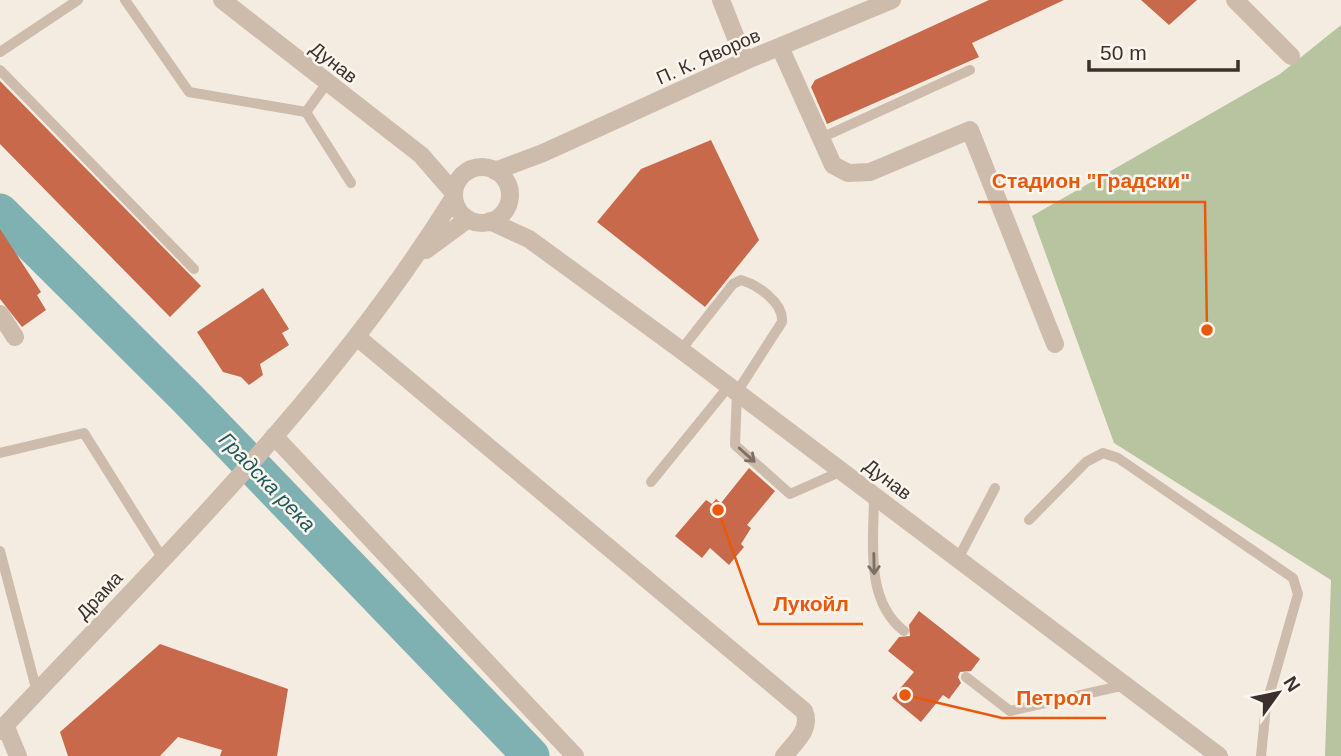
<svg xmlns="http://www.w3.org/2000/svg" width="1341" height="756" font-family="Arial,sans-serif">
<rect width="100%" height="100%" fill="#f4ebe1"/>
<!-- green -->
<path fill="#b8c4a0" d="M 1341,25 L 1341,756 L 1325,756 L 1331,580 L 1114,443 L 1032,216 L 1280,74 Z"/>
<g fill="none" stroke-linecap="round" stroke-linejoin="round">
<!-- river -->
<path stroke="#7fb0b2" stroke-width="37" d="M 0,212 L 187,398 L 531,756"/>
</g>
<!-- building -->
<path fill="#c8694b" d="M 989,0 L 1064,0 L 972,43 L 979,57 L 827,124 L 811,87 L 815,80 Z
M 1141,0 L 1197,0 L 1169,25 Z
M 0,81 L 201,286 L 170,317 L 0,144 Z
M 711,140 L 759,240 L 705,307 L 597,222 L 641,169 Z
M 0,229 L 41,292 L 37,295 L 46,310 L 22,327 L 0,299 Z
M 263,288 L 289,329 L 282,333 L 289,345 L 260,364 L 263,375 L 249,385 L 241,377 L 223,372 L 197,332 Z
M 749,468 L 775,491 L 747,525 L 751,528 L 741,544 L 744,547 L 729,565 L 710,548 L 702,558 L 675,536 L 706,500 L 712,504 L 716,499 L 721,503 Z
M 919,611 L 980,659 L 971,671 L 960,672 L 958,677 L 961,683 L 949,699 L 943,695 L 921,722 L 892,698 L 914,672 L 888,651 L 899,637 L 910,636 L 909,625 Z
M 160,644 L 288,689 L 277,756 L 220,756 L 222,750 L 178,737 L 160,756 L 68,756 L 60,732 Z"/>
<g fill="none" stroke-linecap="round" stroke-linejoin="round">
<!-- service -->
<path stroke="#cdbbac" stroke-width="10" d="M 125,0 L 189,92 L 306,112 L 351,183
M 0,52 L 78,0
M 0,70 L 194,269
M 306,112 L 327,83
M 821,138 L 970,70
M 681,350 L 733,284 L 741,280 C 758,285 784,303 782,322 L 737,392 L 735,445 L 790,494 L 842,471
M 0,453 L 84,433 L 163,559
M 651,482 L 729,386
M 874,495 C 874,540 864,600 904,631
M 1029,520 L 1086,462 L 1103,453 L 1118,458 L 1293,578 L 1298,594 L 1266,706 L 1261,756
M 0,551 L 37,692
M 958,559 L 995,488
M 966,677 L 1010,711 L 1125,685"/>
<!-- minor -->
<path stroke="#cdbbac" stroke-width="18" d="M 222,0 L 421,155 L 454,193
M 721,0 L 745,61
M 1235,0 L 1291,56
M 780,47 L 833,165 L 848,173 L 870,172 L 970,130 L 1055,344
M454 195a28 28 0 1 1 56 0a28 28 0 1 1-56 0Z
M 495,171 L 543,153 L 745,61 L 892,0
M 490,221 L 529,239 L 681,350 L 1219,756
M 426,250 L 468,219
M 0,314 L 15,337
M 357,337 L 804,711 C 812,729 795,742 784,756
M 274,436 L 575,756
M 5,725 L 18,756
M 0,731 C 160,560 330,397 454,197"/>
</g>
<!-- one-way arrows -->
<defs><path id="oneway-shaft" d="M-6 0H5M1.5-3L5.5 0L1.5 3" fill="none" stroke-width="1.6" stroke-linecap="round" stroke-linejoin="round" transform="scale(1.75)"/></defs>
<g stroke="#7d6f65">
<use href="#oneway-shaft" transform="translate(747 455) rotate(42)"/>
<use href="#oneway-shaft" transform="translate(874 564) rotate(89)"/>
</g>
<g text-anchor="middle" stroke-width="5" stroke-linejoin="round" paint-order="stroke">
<!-- street labels -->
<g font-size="19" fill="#3b302b" stroke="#fbf5ee">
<text transform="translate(708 56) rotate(-24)" y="7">П. К. Яворов</text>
<text transform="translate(334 62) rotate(38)" y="7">Дунав</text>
<text transform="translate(888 479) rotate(37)" y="7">Дунав</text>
<text transform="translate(99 595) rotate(-47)" y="7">Драма</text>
</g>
<!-- water labels -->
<g font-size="21" font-style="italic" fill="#1f5a5e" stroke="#fbf5ee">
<text transform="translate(267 482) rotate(46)" y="7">Градска река</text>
</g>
</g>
<!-- callouts -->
<path fill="none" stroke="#e8590c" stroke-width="2.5" d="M1207 330L1205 202H978M718 510L759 624H863M905 695L1002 718H1106"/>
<g fill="#e8590c" stroke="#fbf5ee" stroke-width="2.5">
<circle cx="1207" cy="330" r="7"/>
<circle cx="718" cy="510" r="7"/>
<circle cx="905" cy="695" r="7"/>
</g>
<g font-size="21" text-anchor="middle" font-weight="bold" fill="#e8590c" stroke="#fbf5ee" stroke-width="5" stroke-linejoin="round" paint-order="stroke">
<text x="1091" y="188">Стадион "Градски"</text>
<text x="811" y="611">Лукойл</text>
<text x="1054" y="705">Петрол</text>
</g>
<!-- north arrow -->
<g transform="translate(1278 693) rotate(57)" stroke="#fbf5ee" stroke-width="5" paint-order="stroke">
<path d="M0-5L12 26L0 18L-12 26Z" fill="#3b302b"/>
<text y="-10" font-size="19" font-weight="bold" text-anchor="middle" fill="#3b302b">N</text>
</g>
<!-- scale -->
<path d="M1089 60v10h149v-10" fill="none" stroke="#3b302b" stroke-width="3.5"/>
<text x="1100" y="60" font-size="21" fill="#3b302b" stroke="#fbf5ee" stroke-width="5" paint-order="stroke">50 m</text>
</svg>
